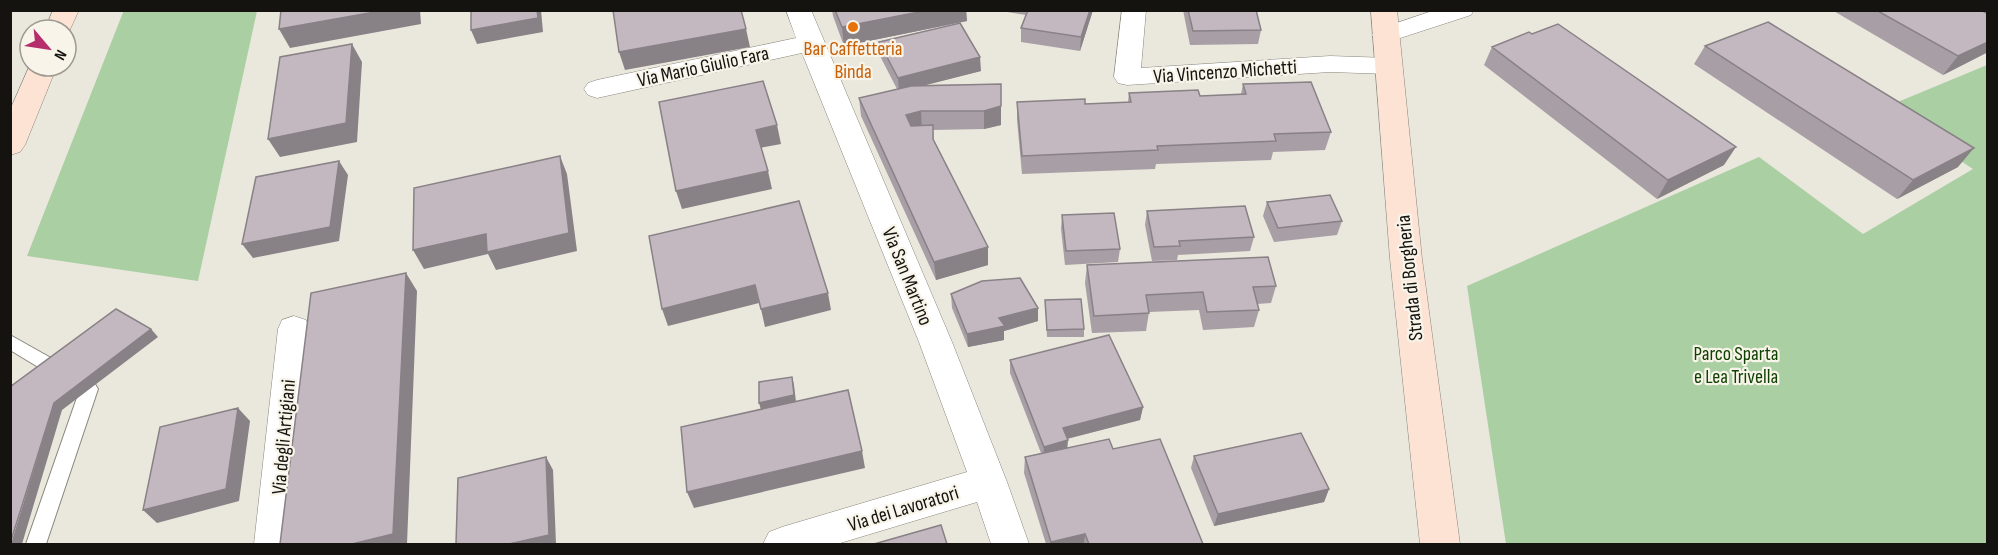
<svg xmlns="http://www.w3.org/2000/svg" width="1998" height="555" font-family="'Sofia Sans Condensed',sans-serif">
<rect width="100%" height="100%" fill="#eae7dc"/>
<!-- green -->
<path fill="#aacfa2" d="M 124,10 L 257,11 L 198,281 L 27,256 Z
M 1987,65 L 1987,544 L 1506,544 L 1467,286 L 1759,157 L 1863,234 L 1973,169 L 1881,109 Z"/>
<g fill="none" stroke-linecap="round" stroke-linejoin="round">
<!-- lane casing -->
<g stroke="#89867c" stroke-width="2">
<path id="lane" d="M 10,335 L 60,363 L 63,368 L 60,373 L 54,375 L 48,373 L 10,350 Z
M 89,382 L 95,384 L 98,389 L 46,544 L 26,544 L 80,389 L 83,384 Z"/>
</g>
<!-- street casing -->
<g stroke="#89867c" stroke-width="1">
<path id="street" d="M 786,10 L 811,10 L 952,342 L 1007,482 L 1029,544 L 991,544 L 977,502 L 837,544 L 763,544 L 769,532 L 782,527 L 967,472 L 919,342 L 802,53 L 597,98 L 588,95 L 584,89 L 588,83 L 597,80 L 796,38 Z
M 1122,10 L 1146,10 L 1141,68 L 1330,56 L 1389,58 L 1398,60 L 1402,66 L 1398,72 L 1389,74 L 1330,72 L 1127,85 L 1118,83 L 1114,77 Z
M 1435,10 L 1474,10 L 1471,15 L 1385,43 L 1376,40 L 1372,35 L 1376,30 Z
M 294,316 L 306,320 L 310,329 L 292,544 L 254,544 L 278,329 L 282,320 Z"/>
</g>
<!-- secondary casing -->
<g stroke="#89867c" stroke-width="1">
<path id="secondary" d="M 53,10 L 79,10 L 67,36 L 66,30 L 45,30 Z
M 1371,10 L 1397,10 L 1422,259 L 1460,544 L 1420,544 L 1390,259 Z
M 30,65 L 57,66 L 25,145 L 20,152 L 10,155 L 10,110 Z"/>
</g>
<!-- lane -->
<use href="#lane" fill="#fff" fill-rule="evenodd"/>
<!-- street -->
<use href="#street" fill="#fff" fill-rule="evenodd"/>
<!-- secondary -->
<use href="#secondary" fill="#fce3d4" fill-rule="evenodd"/>
</g>
<!-- wall -->
<path fill="#a89ea5" d="M 832,10 L 966,10 L 967,21 L 844,46 L 833,16 Z
M 1007,10 L 1093,10 L 1080,51 L 1021,42 L 1021,28 L 1026,15 L 1007,12 Z
M 1183,10 L 1256,10 L 1261,30 L 1258,44 L 1190,45 Z
M 1832,10 L 1981,10 L 1988,52 L 1943,75 Z
M 879,42 L 981,71 L 924,85 L 1001,84 L 1001,125 L 984,129 L 933,130 L 934,141 L 988,265 L 936,280 L 861,116 L 859,98 L 897,89 L 880,56 Z
M 1705,46 L 1958,167 L 1897,199 L 1694,64 Z
M 1492,47 L 1724,165 L 1657,199 L 1484,65 Z
M 1243,84 L 1331,132 L 1325,150 L 1273,152 L 1271,160 L 1156,164 L 1155,169 L 1022,174 L 1017,120 L 1017,102 L 1085,104 L 1128,102 L 1129,93 L 1200,96 L 1241,94 Z
M 1267,202 L 1342,221 L 1337,235 L 1274,242 L 1263,216 Z
M 1147,211 L 1254,237 L 1250,251 L 1178,255 L 1177,260 L 1152,261 L 1145,225 Z
M 1062,215 L 1120,249 L 1118,262 L 1065,265 L 1061,229 Z
M 1087,265 L 1276,286 L 1271,303 L 1257,304 L 1259,310 L 1254,327 L 1203,330 L 1199,310 L 1149,312 L 1146,331 L 1092,333 L 1085,283 Z
M 951,294 L 1038,321 L 1004,331 L 1004,340 L 968,347 L 952,308 Z
M 1045,300 L 1084,329 L 1084,337 L 1047,337 Z
M 1010,360 L 1143,407 L 1140,420 L 1067,439 L 1067,448 L 1113,449 L 1203,544 L 1046,544 L 1024,473 L 1025,457 L 1041,453 L 1010,373 Z
M 1194,456 L 1329,489 L 1324,502 L 1214,526 L 1191,468 Z"/>
<!-- shaded-wall -->
<path fill="#888186" d="M 386,10 L 420,10 L 421,24 L 290,48 L 279,29 Z
M 537,10 L 541,10 L 543,32 L 477,44 L 471,30 Z
M 929,10 L 966,10 L 967,21 L 844,46 L 842,27 Z
M 1090,10 L 1093,10 L 1080,51 L 1081,37 Z
M 746,29 L 750,47 L 625,70 L 619,52 Z
M 1988,42 L 1988,52 L 1943,75 L 1958,56 Z
M 352,44 L 362,62 L 357,142 L 280,157 L 268,139 Z
M 980,57 L 981,71 L 899,92 L 898,78 Z
M 1001,106 L 1001,125 L 984,129 L 984,111 Z
M 921,111 L 922,130 L 907,133 L 906,115 Z
M 777,125 L 781,144 L 760,148 L 756,130 Z
M 1736,147 L 1724,165 L 1657,199 L 1668,180 Z
M 1974,148 L 1958,167 L 1897,199 L 1913,180 Z
M 560,156 L 567,174 L 577,251 L 496,270 L 488,254 L 424,269 L 413,250 L 486,234 Z
M 339,161 L 348,175 L 339,241 L 253,258 L 242,244 Z
M 768,171 L 772,189 L 682,209 L 676,191 Z
M 988,247 L 988,265 L 936,280 L 934,262 Z
M 406,273 L 417,291 L 407,544 L 352,544 Z
M 755,285 L 759,303 L 668,326 L 662,309 Z
M 828,293 L 831,310 L 765,327 L 761,309 Z
M 1038,308 L 1038,321 L 1004,331 L 1004,340 L 968,347 L 967,334 L 999,318 Z
M 151,329 L 158,337 L 62,410 L 22,544 L 11,544 L 54,403 Z
M 792,377 L 794,385 L 796,402 L 761,410 L 759,403 Z
M 1143,407 L 1140,420 L 1062,440 L 1063,428 Z
M 238,408 L 250,421 L 239,501 L 157,523 L 143,510 Z
M 1068,440 L 1067,453 L 1043,459 L 1044,447 Z
M 862,451 L 865,468 L 694,508 L 687,492 Z
M 546,457 L 553,470 L 556,544 L 509,544 Z
M 1329,489 L 1324,502 L 1214,526 L 1218,514 Z
M 1085,534 L 1084,544 L 1051,544 L 1051,542 Z"/>
<!-- building -->
<path fill="#c3b8c0" stroke="#888186" stroke-width="1.5" d="M 281,10 L 386,10 L 279,29 Z
M 471,10 L 537,10 L 538,18 L 471,30 Z
M 613,10 L 741,10 L 746,29 L 619,52 Z
M 835,10 L 929,10 L 842,27 Z
M 1028,10 L 1090,10 L 1081,37 L 1021,28 Z
M 1188,10 L 1256,10 L 1261,30 L 1193,31 Z
M 1876,10 L 1981,10 L 1988,14 L 1988,42 L 1958,56 Z
M 1768,22 L 1974,148 L 1913,180 L 1705,46 Z
M 960,23 L 980,57 L 898,78 L 879,42 Z
M 1558,24 L 1736,147 L 1668,180 L 1492,47 L 1529,32 L 1532,34 Z
M 352,44 L 346,123 L 268,139 L 280,57 Z
M 763,81 L 777,125 L 756,130 L 768,171 L 676,191 L 659,102 Z
M 1311,82 L 1331,132 L 1274,134 L 1276,141 L 1157,146 L 1158,150 L 1022,156 L 1017,102 L 1085,99 L 1085,104 L 1131,102 L 1129,93 L 1198,90 L 1200,96 L 1246,94 L 1243,84 Z
M 1001,84 L 1001,106 L 984,111 L 921,111 L 906,115 L 911,126 L 933,125 L 933,139 L 988,247 L 934,262 L 859,98 L 911,86 Z
M 560,156 L 569,233 L 487,252 L 486,234 L 413,250 L 414,188 Z
M 339,161 L 330,227 L 242,244 L 256,177 Z
M 1330,195 L 1342,221 L 1278,228 L 1267,202 Z
M 799,201 L 828,293 L 761,309 L 755,285 L 662,309 L 649,236 Z
M 1245,206 L 1254,237 L 1179,241 L 1180,246 L 1154,247 L 1147,211 Z
M 1114,213 L 1120,249 L 1066,251 L 1062,215 Z
M 1268,257 L 1276,286 L 1253,287 L 1259,310 L 1207,312 L 1203,292 L 1146,295 L 1149,313 L 1094,316 L 1087,265 Z
M 406,273 L 393,534 L 352,544 L 280,544 L 311,293 Z
M 1020,278 L 1038,308 L 999,318 L 1005,326 L 967,334 L 951,294 L 982,281 Z
M 1081,299 L 1084,329 L 1047,330 L 1045,300 Z
M 116,309 L 151,329 L 54,403 L 10,544 L 10,387 Z
M 1109,335 L 1143,407 L 1063,428 L 1068,440 L 1044,447 L 1010,360 Z
M 792,377 L 794,395 L 759,403 L 759,382 Z
M 848,390 L 862,451 L 687,492 L 681,427 Z
M 238,408 L 226,489 L 143,510 L 160,427 Z
M 1301,433 L 1329,489 L 1218,514 L 1194,456 Z
M 1109,439 L 1113,449 L 1160,439 L 1203,544 L 1089,544 L 1085,534 L 1051,542 L 1025,457 Z
M 546,457 L 549,535 L 509,544 L 456,544 L 458,478 Z
M 941,525 L 947,544 L 874,544 Z"/>
<!-- markers -->
<circle fill="#e8710a" stroke="#f8f4e9" stroke-width="2" cx="853" cy="27" r="6"/>
<g text-anchor="middle" stroke-width="4.5" stroke-linejoin="round" paint-order="stroke">
<!-- food labels -->
<g font-size="20" fill="#c56008" stroke="#f8f4e9">
<text x="853" y="55">Bar Caffetteria<tspan x="853" dy="23">Binda</tspan></text>
</g>
<!-- street labels -->
<g font-size="20" fill="#14130f" stroke="#f8f4e9">
<text transform="translate(703 66) rotate(-12)" y="7">Via Mario Giulio Fara</text>
<text transform="translate(1225 71) rotate(-4)" y="7">Via Vincenzo Michetti</text>
<text transform="translate(908 276) rotate(68)" y="7">Via San Martino</text>
<text transform="translate(1409 278) rotate(-96)" y="7">Strada di Borgheria</text>
<text transform="translate(283 437) rotate(-85)" y="7">Via degli Artigiani</text>
<text transform="translate(903 508) rotate(-17)" y="7">Via dei Lavoratori</text>
</g>
<!-- park labels -->
<g font-size="20" fill="#0f4202" stroke="#f8f4e9">
<text x="1736" y="360">Parco Sparta<tspan x="1736" dy="23">e Lea Trivella</tspan></text>
</g>
</g>
<!-- border -->
<rect width="1998" height="555" fill="none" stroke="#14130f" stroke-width="24"/>
<!-- north arrow -->
<g transform="translate(48 48) rotate(119)"><circle r="28" fill="#f8f4e9" stroke="#9d9a92" stroke-width="1.5"/>
<path d="M0-4.5L10 22L0 15L-10 22Z" fill="#b62d6c"/>
<text y="-9" font-size="16" font-weight="bold" text-anchor="middle" fill="#14130f">N</text>
</g>
</svg>
